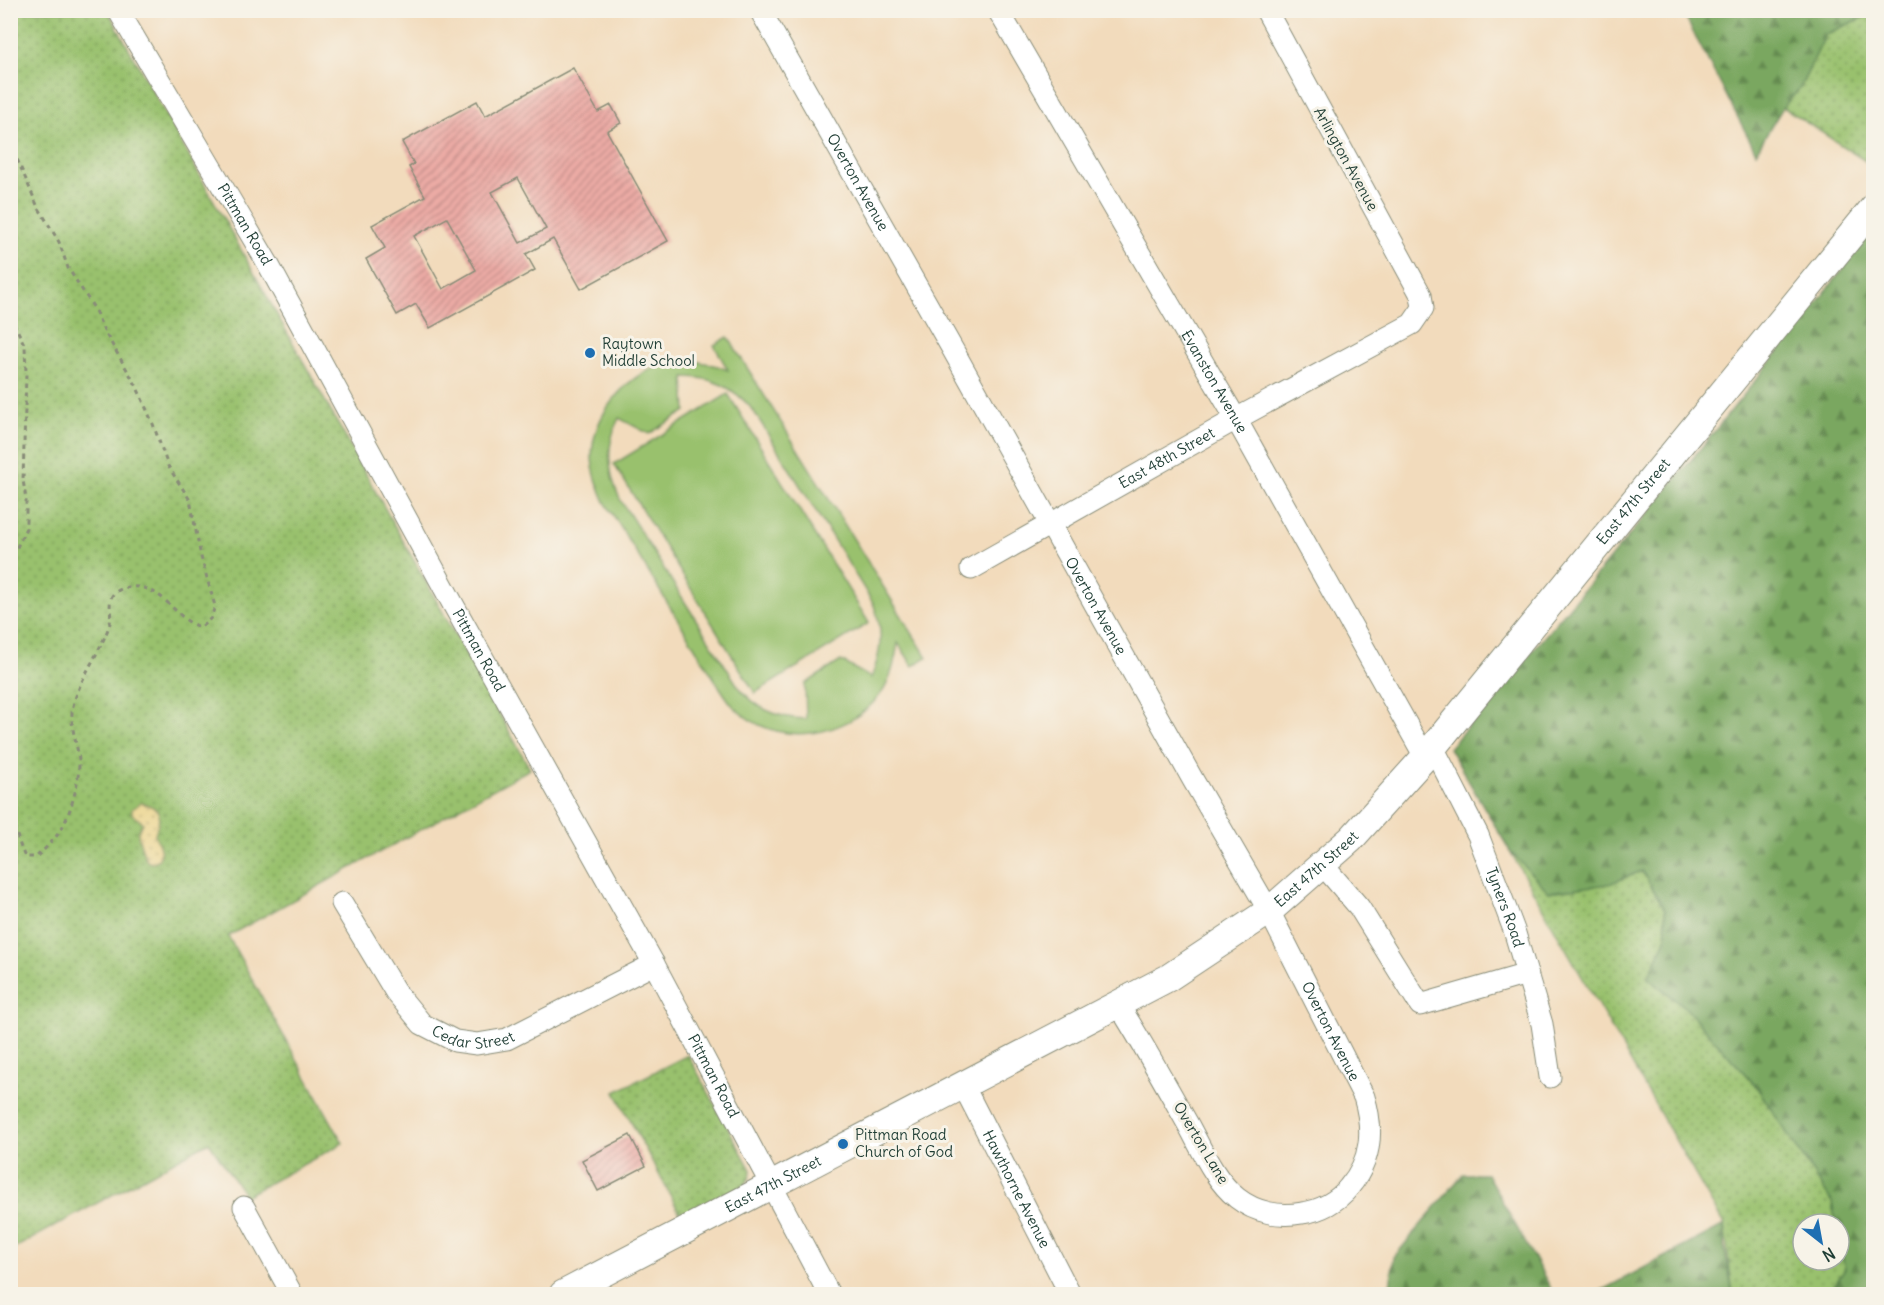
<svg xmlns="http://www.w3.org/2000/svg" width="1884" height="1305" font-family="Delius,sans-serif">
<defs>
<pattern id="grass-dots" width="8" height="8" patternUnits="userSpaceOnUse" patternTransform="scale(1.5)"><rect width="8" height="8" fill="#99c16d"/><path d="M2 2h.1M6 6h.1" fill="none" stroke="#7c9e5a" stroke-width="1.8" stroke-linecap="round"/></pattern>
<pattern id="forest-firs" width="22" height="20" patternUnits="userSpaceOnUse" patternTransform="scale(1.5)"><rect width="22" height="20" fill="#7aa760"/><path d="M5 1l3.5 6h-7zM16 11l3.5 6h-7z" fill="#638950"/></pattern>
<pattern id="sand-dots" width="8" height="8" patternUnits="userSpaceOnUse" patternTransform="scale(1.5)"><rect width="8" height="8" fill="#eeda9e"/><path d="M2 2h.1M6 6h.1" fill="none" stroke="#ccbc89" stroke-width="1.8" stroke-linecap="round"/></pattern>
<pattern id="building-hatch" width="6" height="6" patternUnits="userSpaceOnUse" patternTransform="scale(1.5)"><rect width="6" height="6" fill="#ecaba5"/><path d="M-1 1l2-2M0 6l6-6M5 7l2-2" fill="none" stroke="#bf8c87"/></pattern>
</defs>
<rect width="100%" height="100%" fill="#f7f3e8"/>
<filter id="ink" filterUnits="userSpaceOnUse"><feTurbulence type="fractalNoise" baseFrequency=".0167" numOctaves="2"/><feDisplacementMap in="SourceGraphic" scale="12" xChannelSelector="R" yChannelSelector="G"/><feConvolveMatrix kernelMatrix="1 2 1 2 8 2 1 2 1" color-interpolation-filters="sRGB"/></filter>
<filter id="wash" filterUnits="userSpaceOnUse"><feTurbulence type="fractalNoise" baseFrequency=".008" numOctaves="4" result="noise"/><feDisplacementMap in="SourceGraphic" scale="24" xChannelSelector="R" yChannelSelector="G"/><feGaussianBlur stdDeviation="1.35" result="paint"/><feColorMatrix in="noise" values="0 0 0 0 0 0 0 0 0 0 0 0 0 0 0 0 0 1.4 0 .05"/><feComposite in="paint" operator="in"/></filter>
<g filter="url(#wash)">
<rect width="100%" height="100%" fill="#f2dbbc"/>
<!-- grass -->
<path fill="url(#grass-dots)" stroke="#5c7f50" stroke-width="1.5" d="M 11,11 L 108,11 L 530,769 L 228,936 L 343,1143 L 245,1196 L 209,1142 L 11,1250 Z
M 1873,13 L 1873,166 L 1783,107 L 1800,88 L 1826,34 Z
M 1510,851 L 1549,892 L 1642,871 L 1665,909 L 1666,939 L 1648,978 L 1684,1006 L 1756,1086 L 1832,1202 L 1836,1224 L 1803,1224 L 1803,1260 L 1839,1260 L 1839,1240 L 1845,1270 L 1829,1294 L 1733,1294 L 1724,1225 Z
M 688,1055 L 751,1170 L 750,1177 L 745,1185 L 682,1217 L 615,1092 Z"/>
<!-- forest -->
<path fill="url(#forest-firs)" stroke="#4c724a" stroke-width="1.5" d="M 1873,10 L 1873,13 L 1826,34 L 1800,88 L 1783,107 L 1756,152 L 1682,11 Z
M 1873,230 L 1873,1294 L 1829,1294 L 1845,1269 L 1839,1240 L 1839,1224 L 1836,1224 L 1832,1202 L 1756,1086 L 1684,1006 L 1648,978 L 1666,939 L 1665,909 L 1642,871 L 1609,884 L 1549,892 L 1510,851 L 1449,748 C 1595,579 1738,407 1873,230 Z
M 1463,1174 L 1487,1174 L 1554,1294 L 1389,1294 L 1394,1257 Z
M 1724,1225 L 1724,1245 L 1733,1294 L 1595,1294 Z"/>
<!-- sand -->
<path fill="url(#sand-dots)" stroke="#868c69" stroke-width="1.5" d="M 141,803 C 165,808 160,816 155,834 C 158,846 168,857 152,863 C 150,863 148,862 147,861 C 145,859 137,835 138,832 C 139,829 141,826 143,823 L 132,814 L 132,809 Z"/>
<!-- pitch -->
<path fill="#99c16d" stroke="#5c7f50" stroke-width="1.5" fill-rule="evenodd" d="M 728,337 L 927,657 L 913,666 L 898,643 C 895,659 892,677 883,691 C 849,739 775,750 733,706 C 727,699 722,691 717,683 L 605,502 C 599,488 593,474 592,458 C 592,416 624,376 664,364 C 686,358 708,362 728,370 L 714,345 ZM 684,377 C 714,377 734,388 753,410 L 873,603 C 884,629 882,652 871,678 L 841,661 L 805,684 L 806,719 C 777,718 756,709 738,686 L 621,501 C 607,473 605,446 619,418 L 649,434 L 686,411 Z
M 728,394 L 869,623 L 755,693 L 614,464 Z"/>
<g id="blocks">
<!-- building -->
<path fill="url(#building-hatch)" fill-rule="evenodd" d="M 573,68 L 598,112 L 611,105 L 621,123 L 607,131 L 668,241 L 581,289 L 553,239 L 526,254 L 535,270 L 430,328 L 416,304 L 397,315 L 366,259 L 385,248 L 372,225 L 425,196 L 409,167 L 414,164 L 402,142 L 477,101 L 485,116 ZM 518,178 L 546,229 L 520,243 L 492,192 ZM 447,218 L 476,270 L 443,289 L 414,236 Z
M 630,1135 L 646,1166 L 598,1191 L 582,1160 Z"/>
</g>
</g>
<g filter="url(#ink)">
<use href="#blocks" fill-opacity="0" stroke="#888c78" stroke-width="1.5"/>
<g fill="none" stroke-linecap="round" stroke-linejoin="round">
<!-- minor casing -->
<g stroke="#888c78" stroke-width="23">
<g id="minor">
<path id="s1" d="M 118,10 L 267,262 L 454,606 L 654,964 L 829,1294"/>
<path id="s2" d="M 760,10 L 953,350 L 1193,780 L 1269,911 L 1364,1097 C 1374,1130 1372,1160 1349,1187 C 1338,1201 1320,1211 1302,1213 C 1280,1217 1256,1213 1237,1198 C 1213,1179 1200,1145 1185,1119 C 1163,1080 1142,1042 1118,1004"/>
<path id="s3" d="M 998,10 L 1236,419 L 1425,757"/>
<path id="s4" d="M 971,569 L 1236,419 L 1412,324 L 1423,308 L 1421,295 L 1266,10"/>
<path id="s5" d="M 1433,747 L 1478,835 L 1514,930 L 1542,1024 L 1550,1077"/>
<path d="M 1322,864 L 1359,907 L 1420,1005 L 1527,974"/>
<path id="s6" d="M 342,903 L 395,991 L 422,1024 L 455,1041 L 477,1044 L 507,1039 L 654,964"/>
<path id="s7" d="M 963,1085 L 1070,1294"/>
<path d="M 244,1207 L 292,1294"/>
</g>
</g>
<!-- major casing -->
<g stroke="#888c78" stroke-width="29">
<g id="major">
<path id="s8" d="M 563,1294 L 1168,978 L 1269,911 L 1351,839 L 1425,757 L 1874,207"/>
</g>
</g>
<!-- path -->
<path stroke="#888c78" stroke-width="3" stroke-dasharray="4.5 4.5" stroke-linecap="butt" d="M 10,143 L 37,205 L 59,242 L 68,268 L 94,308 L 104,331 L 136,385 L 153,424 L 168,466 L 190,500 L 201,557 L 215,606 L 211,618 L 201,627 C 174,621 165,583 128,587 C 123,588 115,591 112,596 C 108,604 112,614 110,623 C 101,652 80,677 73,706 C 69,725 77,742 79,760 C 80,780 70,818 58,834 C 51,843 44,850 36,857 L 25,857 C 18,843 16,829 10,814
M 10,315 L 25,346 L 26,373 L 23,480 L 26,499 L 26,528 L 10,562"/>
<!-- minor -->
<use href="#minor" stroke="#fff" stroke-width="21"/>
<!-- major -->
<use href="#major" stroke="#fff" stroke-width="27"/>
</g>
</g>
<!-- markers -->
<g fill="#1f6fb2" stroke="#f7f3e8" stroke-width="2">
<circle cx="590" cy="353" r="6"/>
<circle cx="843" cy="1144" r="6"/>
</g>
<g text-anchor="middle" stroke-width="6" stroke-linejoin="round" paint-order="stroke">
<!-- street labels -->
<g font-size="15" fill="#1f3d34" stroke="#f7f3e8">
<text transform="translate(1346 159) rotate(61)" y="5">Arlington Avenue</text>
<text dy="5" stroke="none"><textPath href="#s2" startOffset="198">Overton Avenue</textPath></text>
<text dy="5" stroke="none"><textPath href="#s1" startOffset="249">Pittman Road</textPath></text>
<text dy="5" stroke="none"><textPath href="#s3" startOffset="430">Evanston Avenue</textPath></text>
<text dy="5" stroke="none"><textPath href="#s4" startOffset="225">East 48th Street</textPath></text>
<text dy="5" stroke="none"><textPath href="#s8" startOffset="1353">East 47th Street</textPath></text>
<text dy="5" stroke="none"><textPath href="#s2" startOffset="684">Overton Avenue</textPath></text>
<text dy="5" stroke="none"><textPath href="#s1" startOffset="735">Pittman Road</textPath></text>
<text dy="5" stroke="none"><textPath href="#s8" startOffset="867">East 47th Street</textPath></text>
<text dy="5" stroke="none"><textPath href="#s5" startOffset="176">Tyners Road</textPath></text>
<text dy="5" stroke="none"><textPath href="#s6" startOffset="200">Cedar Street</textPath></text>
<text dy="5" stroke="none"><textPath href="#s2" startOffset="1170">Overton Avenue</textPath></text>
<text dy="5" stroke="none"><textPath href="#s1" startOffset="1221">Pittman Road</textPath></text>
<text transform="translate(1201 1143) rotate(59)" y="5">Overton Lane</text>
<text dy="5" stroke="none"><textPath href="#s8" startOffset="237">East 47th Street</textPath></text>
<text dy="5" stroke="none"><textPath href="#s7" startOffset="117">Hawthorne Avenue</textPath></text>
</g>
<!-- poi labels -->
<g font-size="15" fill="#1f3d34" stroke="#f7f3e8" text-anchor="start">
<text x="602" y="349">Raytown<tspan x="602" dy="17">Middle School</tspan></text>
<text x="855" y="1140">Pittman Road<tspan x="855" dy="17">Church of God</tspan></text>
</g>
</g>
<!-- margin -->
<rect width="1884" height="1305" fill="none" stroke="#f7f3e8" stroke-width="36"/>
<!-- north arrow -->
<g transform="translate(1821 1242) rotate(149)"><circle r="28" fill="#f7f3e8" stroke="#a1aaa0" stroke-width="1.5"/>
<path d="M0-4.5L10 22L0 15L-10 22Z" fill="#1f6fb2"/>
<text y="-9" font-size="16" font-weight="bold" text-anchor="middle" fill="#1f3d34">N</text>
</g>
</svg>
